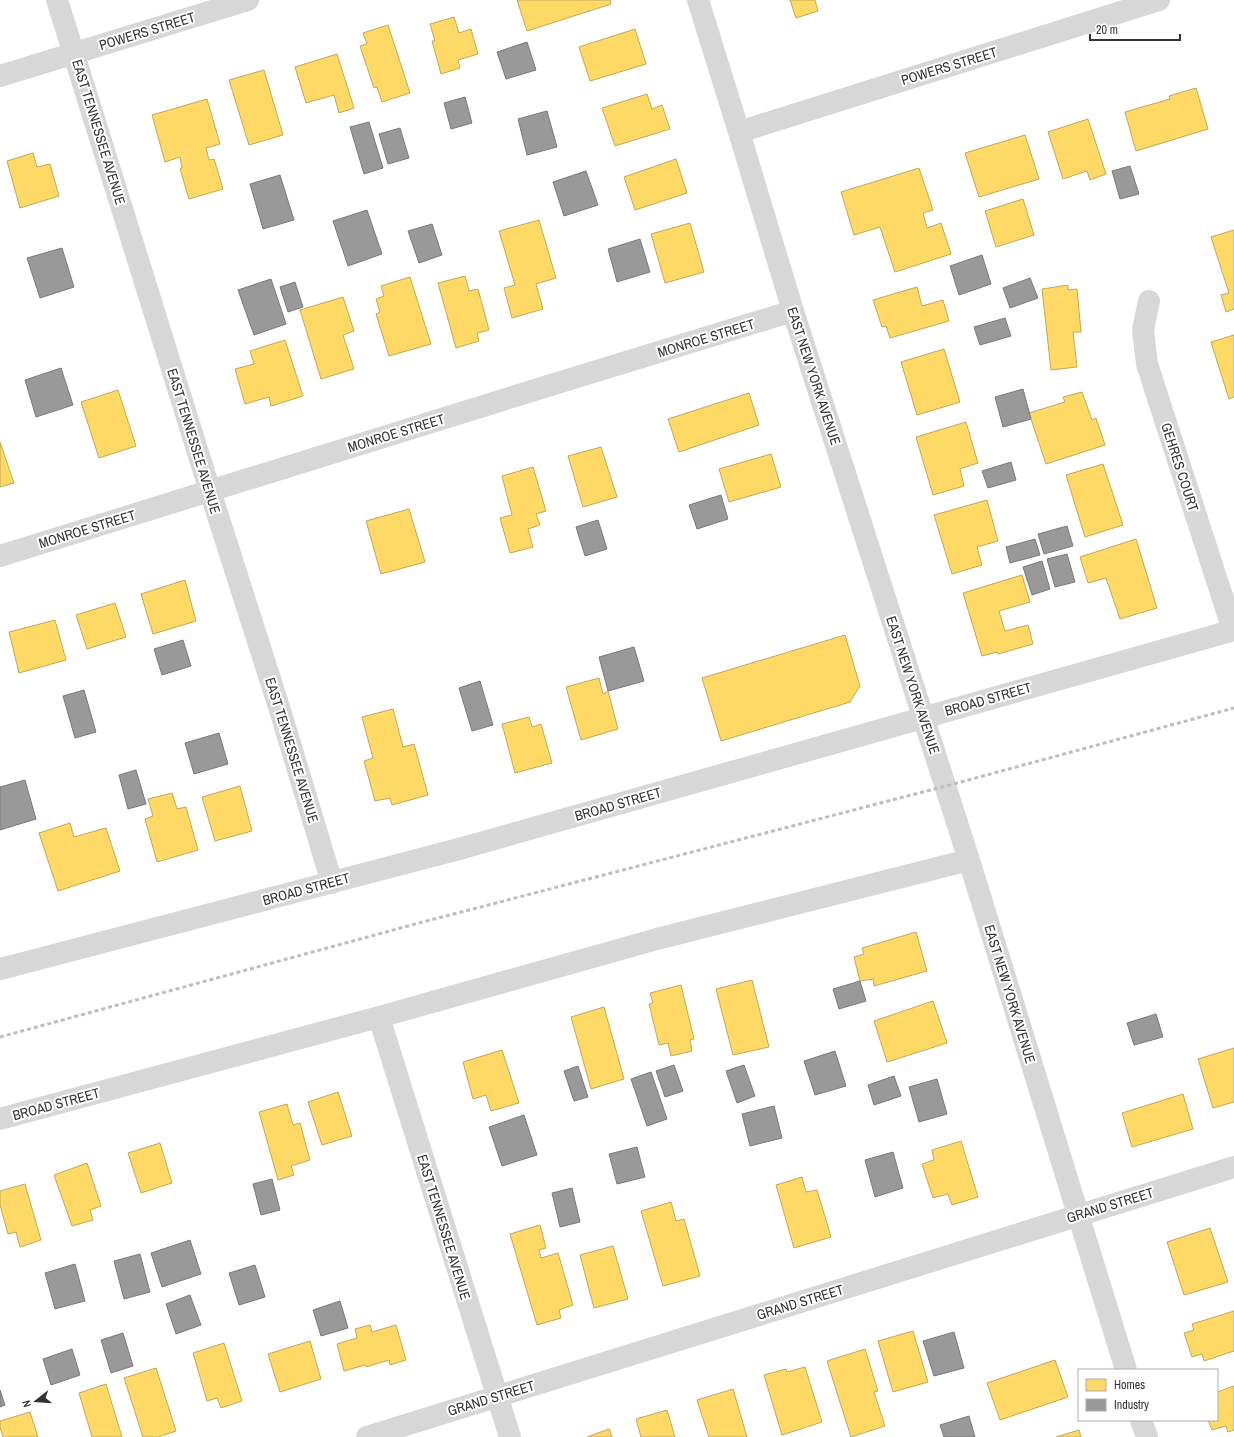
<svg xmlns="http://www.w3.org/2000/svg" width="1234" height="1437" font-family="'Archivo Narrow',sans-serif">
<rect width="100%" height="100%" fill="#fff"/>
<!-- homes -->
<path fill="#ffd966" stroke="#c2a757" d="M 517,0 L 610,0 L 611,4 L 527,31 Z
M 790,0 L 815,0 L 818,11 L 796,18 Z
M 454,17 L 459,33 L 471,29 L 478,54 L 458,60 L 460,68 L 441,74 L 432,41 L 435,41 L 430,24 Z
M 388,25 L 410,93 L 382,102 L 377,87 L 374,88 L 360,46 L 367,44 L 363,33 Z
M 635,29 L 646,64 L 590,81 L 579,47 Z
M 337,54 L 354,108 L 339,113 L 334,95 L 306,103 L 295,67 Z
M 264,70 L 283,135 L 249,145 L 229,80 Z
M 1196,88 L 1208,129 L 1136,151 L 1125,112 L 1170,99 L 1169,96 Z
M 647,94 L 652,109 L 662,105 L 670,129 L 615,146 L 602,108 Z
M 207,99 L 220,144 L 206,148 L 209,160 L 214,159 L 223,189 L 189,199 L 180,169 L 182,168 L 180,157 L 165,162 L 152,115 Z
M 1088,119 L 1106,174 L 1090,180 L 1087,171 L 1063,179 L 1048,132 Z
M 1025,135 L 1039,179 L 979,197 L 965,153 Z
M 33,153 L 37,167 L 50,164 L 59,196 L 20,208 L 7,161 Z
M 676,159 L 687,193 L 635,210 L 624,177 Z
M 919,168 L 933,210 L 923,213 L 927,228 L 941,223 L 951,254 L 895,272 L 880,227 L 854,235 L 841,192 Z
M 1023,199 L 1034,235 L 996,247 L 985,211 Z
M 539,220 L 556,278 L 536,284 L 543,309 L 512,318 L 504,288 L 515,285 L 499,231 Z
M 690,223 L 704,272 L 665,283 L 651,234 Z
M 1234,230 L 1234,309 L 1226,312 L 1221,295 L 1229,293 L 1211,237 Z
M 465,276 L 469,291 L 478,289 L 489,330 L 477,333 L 479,341 L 456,348 L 438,283 Z
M 410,277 L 431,344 L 389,356 L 376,314 L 380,312 L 376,299 L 384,296 L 381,286 Z
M 1068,285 L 1068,290 L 1077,289 L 1081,332 L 1073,332 L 1077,367 L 1051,370 L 1042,289 Z
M 917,287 L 922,306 L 943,300 L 949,321 L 890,338 L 886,326 L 882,327 L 873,300 Z
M 343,297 L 354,331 L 343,335 L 354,369 L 321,379 L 300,310 Z
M 1234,335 L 1234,397 L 1229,399 L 1211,342 Z
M 285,340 L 303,396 L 271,406 L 269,397 L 245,404 L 235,369 L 254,364 L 250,351 Z
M 944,349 L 960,402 L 917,415 L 901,362 Z
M 118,390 L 136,446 L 99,458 L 81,402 Z
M 1082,392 L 1092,420 L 1096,418 L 1105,445 L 1046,464 L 1029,413 L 1065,402 L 1063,397 Z
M 749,393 L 759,425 L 679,452 L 668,419 Z
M 966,422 L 978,463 L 960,469 L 964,486 L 933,495 L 916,437 Z
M 0,442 L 14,483 L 0,487 Z
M 601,447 L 617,497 L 583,507 L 568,456 Z
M 771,454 L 781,487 L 729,502 L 719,469 Z
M 1103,464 L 1123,525 L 1085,537 L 1066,475 Z
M 533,467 L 546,511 L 536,514 L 540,525 L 528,529 L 533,547 L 510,553 L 500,518 L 512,515 L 502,476 Z
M 987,500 L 998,541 L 977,547 L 982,565 L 952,574 L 934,515 Z
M 409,509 L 425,562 L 381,574 L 366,521 Z
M 1136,539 L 1157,608 L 1120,619 L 1106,578 L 1088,583 L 1080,557 Z
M 1022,575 L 1030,602 L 999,611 L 1005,631 L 1028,625 L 1033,644 L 998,654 L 997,652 L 982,656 L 963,593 Z
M 185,580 L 196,621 L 153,634 L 141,594 Z
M 115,603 L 126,637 L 87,649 L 76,615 Z
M 55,620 L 66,660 L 19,673 L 9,632 Z
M 845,635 L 860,686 L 850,702 L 721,741 L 702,678 Z
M 599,678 L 603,694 L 608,691 L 618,729 L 581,740 L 566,687 Z
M 393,709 L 403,747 L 414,744 L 428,795 L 392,805 L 390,798 L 375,801 L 364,761 L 373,758 L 362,717 Z
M 529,717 L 532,727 L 541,724 L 552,763 L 515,773 L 502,724 Z
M 240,786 L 252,831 L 215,841 L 202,797 Z
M 172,793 L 177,809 L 186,807 L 198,850 L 157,862 L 145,819 L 153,816 L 148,799 Z
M 70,823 L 74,837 L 106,828 L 120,871 L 58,891 L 39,833 Z
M 916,932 L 927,971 L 874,986 L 873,979 L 860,981 L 854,957 L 864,954 L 862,948 Z
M 752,980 L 769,1047 L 733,1055 L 716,989 Z
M 681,985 L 694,1039 L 690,1040 L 692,1051 L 671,1056 L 668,1043 L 659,1045 L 649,1004 L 653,1003 L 650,993 Z
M 933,1001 L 947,1043 L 887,1062 L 874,1021 Z
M 604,1007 L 624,1079 L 591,1089 L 571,1017 Z
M 1234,1048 L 1234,1102 L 1213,1108 L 1198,1059 Z
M 502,1050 L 519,1103 L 491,1111 L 486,1095 L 473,1099 L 463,1062 Z
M 338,1092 L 352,1136 L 322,1145 L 308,1102 Z
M 1183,1094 L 1193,1129 L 1132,1147 L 1122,1113 Z
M 287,1104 L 293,1125 L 300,1123 L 310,1160 L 291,1166 L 294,1175 L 278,1180 L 259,1112 Z
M 961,1141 L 978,1197 L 952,1205 L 948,1194 L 933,1198 L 922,1164 L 934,1160 L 932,1150 Z
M 160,1143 L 172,1183 L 141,1193 L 128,1153 Z
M 87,1163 L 101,1206 L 90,1210 L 93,1220 L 72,1226 L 54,1175 Z
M 802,1177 L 806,1192 L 817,1190 L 831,1237 L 794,1248 L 776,1185 Z
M 25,1184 L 41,1240 L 20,1247 L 16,1232 L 8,1234 L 0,1205 L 0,1191 Z
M 671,1202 L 676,1221 L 684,1219 L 700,1276 L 663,1286 L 641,1211 Z
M 540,1225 L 546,1248 L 539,1250 L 541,1258 L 558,1253 L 573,1305 L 559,1310 L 561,1318 L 537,1325 L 510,1234 Z
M 1210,1228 L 1228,1282 L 1184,1295 L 1167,1242 Z
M 613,1246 L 628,1299 L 594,1308 L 580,1255 Z
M 1234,1311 L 1234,1351 L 1204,1361 L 1202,1354 L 1192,1357 L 1184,1333 L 1194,1330 L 1192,1324 Z
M 370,1325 L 372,1332 L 396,1325 L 406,1360 L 390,1365 L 389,1360 L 366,1367 L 365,1365 L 344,1371 L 337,1344 L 357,1338 L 355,1329 Z
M 913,1331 L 928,1382 L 893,1392 L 878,1341 Z
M 310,1341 L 321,1379 L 280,1392 L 268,1354 Z
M 224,1343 L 242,1401 L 221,1408 L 217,1398 L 207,1401 L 193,1353 Z
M 865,1349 L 878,1391 L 874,1392 L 885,1426 L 851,1437 L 827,1361 Z
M 1055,1360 L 1068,1397 L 1000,1420 L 987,1383 Z
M 805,1367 L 822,1422 L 782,1435 L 764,1375 L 786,1369 L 787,1372 Z
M 156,1368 L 176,1431 L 158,1437 L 143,1437 L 124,1378 Z
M 106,1384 L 122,1437 L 92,1437 L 79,1393 Z
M 1234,1386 L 1234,1430 L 1228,1432 L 1226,1426 L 1212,1430 L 1208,1420 L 1217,1420 L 1217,1392 Z
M 733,1389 L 747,1437 L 709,1437 L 697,1400 Z
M 667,1410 L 675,1437 L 641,1437 L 636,1419 Z
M 30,1412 L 38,1437 L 3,1437 L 0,1427 L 0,1421 Z
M 609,1429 L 612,1437 L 587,1437 Z
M 1079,1430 L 1081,1437 L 1056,1437 Z"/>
<!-- industry -->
<path fill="#999" stroke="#7a7a7a" d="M 527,42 L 536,70 L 506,79 L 497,52 Z
M 465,97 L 472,123 L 451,129 L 444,103 Z
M 547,111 L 557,147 L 527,155 L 518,119 Z
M 369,122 L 383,168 L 364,174 L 350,127 Z
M 400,128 L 409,158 L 388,164 L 379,134 Z
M 1130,166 L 1139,194 L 1120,199 L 1112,171 Z
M 586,171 L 598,205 L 564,216 L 553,182 Z
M 280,175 L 294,220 L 263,229 L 250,184 Z
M 367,210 L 382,254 L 348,266 L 333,221 Z
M 432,224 L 442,255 L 419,263 L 408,231 Z
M 640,239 L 650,272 L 617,282 L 608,249 Z
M 62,248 L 74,287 L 40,298 L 27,258 Z
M 982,255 L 991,284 L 959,295 L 950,266 Z
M 1030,278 L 1038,298 L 1010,308 L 1003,288 Z
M 271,279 L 286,324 L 254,335 L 238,290 Z
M 295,282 L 303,307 L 288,312 L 280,287 Z
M 1005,318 L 1011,336 L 980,345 L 974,327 Z
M 61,368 L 73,405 L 36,417 L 25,380 Z
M 1023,389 L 1031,419 L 1003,427 L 995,397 Z
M 1011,462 L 1016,480 L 988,488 L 982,471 Z
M 721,495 L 728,519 L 697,529 L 689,505 Z
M 598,520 L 607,549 L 585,556 L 576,527 Z
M 1067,526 L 1073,546 L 1044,554 L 1038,534 Z
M 1035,539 L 1040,555 L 1010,563 L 1006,547 Z
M 1067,554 L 1075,582 L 1055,587 L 1047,559 Z
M 1042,561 L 1050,589 L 1032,595 L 1023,567 Z
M 183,640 L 191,666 L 162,675 L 154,649 Z
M 634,647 L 644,681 L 608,691 L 599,657 Z
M 480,681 L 493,725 L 472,731 L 459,688 Z
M 84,690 L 96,732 L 75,738 L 63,696 Z
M 219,733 L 228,764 L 194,774 L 185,743 Z
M 136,770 L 146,804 L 128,809 L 119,775 Z
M 25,780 L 36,819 L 0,830 L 0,787 Z
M 860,981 L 866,1001 L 839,1009 L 833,989 Z
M 1156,1014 L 1163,1037 L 1134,1045 L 1127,1023 Z
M 835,1051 L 846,1086 L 815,1095 L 804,1061 Z
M 674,1065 L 683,1091 L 665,1097 L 656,1071 Z
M 744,1065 L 755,1096 L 737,1103 L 726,1071 Z
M 578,1066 L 588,1097 L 574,1101 L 564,1071 Z
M 651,1072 L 667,1119 L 647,1126 L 631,1079 Z
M 894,1076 L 901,1096 L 874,1105 L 868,1085 Z
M 937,1079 L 947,1114 L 919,1122 L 909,1087 Z
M 774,1106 L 782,1138 L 750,1146 L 742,1114 Z
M 524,1115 L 537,1155 L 502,1166 L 489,1127 Z
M 637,1147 L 645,1177 L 617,1184 L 609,1154 Z
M 893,1152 L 903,1188 L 875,1197 L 865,1160 Z
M 272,1179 L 280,1210 L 261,1215 L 253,1184 Z
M 572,1188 L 580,1222 L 560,1227 L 552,1193 Z
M 190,1240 L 201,1274 L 162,1287 L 151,1253 Z
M 140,1254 L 150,1292 L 124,1299 L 114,1261 Z
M 75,1264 L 85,1301 L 55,1309 L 45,1273 Z
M 255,1265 L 265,1297 L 239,1305 L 229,1273 Z
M 190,1295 L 201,1325 L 176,1334 L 166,1304 Z
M 340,1301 L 348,1328 L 321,1336 L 313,1310 Z
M 954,1332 L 964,1368 L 934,1376 L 923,1341 Z
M 123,1333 L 133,1366 L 111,1373 L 101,1340 Z
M 72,1349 L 80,1375 L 51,1385 L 43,1359 Z
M 0,1390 L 5,1405 L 0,1407 Z
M 969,1416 L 975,1437 L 944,1437 L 940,1425 Z"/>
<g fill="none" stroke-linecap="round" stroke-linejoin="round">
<!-- street -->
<path stroke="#d7d7d7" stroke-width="22" d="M 57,0 L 210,491 L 279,707 L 332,883
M 698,0 L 739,132 L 793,311 L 969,860 L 1126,1370
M 0,76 L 248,0
M 739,132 L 1159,0
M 1149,301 L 1143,330 L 1147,364 L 1233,630
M 0,556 L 551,385 L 793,311
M 0,969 L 459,849 L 1234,630
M 379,1017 L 510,1437
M 0,1119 L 379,1017 L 657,939 L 969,860
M 1141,1420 L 1147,1437
M 367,1437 L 1234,1167"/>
<!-- rail -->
<path stroke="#bebebe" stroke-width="3" stroke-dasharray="4 3" stroke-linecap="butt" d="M 0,1037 L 419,923 L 946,786 L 1234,708"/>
</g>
<g text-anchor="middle" stroke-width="4" stroke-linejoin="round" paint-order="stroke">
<!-- street labels -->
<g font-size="14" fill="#333" stroke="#fff">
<text transform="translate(147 31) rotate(-17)" y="5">POWERS STREET</text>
<text transform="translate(949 66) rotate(-17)" y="5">POWERS STREET</text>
<text transform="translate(99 132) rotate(73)" y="5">EAST TENNESSEE AVENUE</text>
<text transform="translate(706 338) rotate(-17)" y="5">MONROE STREET</text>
<text transform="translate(814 376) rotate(72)" y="5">EAST NEW YORK AVENUE</text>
<text transform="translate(396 433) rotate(-17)" y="5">MONROE STREET</text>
<text transform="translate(194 441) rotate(73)" y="5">EAST TENNESSEE AVENUE</text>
<text transform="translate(1180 467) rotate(72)" y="5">GEHRES COURT</text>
<text transform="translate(87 529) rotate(-17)" y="5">MONROE STREET</text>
<text transform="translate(913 685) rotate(72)" y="5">EAST NEW YORK AVENUE</text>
<text transform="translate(988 699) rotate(-16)" y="5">BROAD STREET</text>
<text transform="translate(292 750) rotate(73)" y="5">EAST TENNESSEE AVENUE</text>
<text transform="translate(618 804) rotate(-16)" y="5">BROAD STREET</text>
<text transform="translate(306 889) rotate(-15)" y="5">BROAD STREET</text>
<text transform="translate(1010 994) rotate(73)" y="5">EAST NEW YORK AVENUE</text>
<text transform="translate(56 1104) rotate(-15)" y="5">BROAD STREET</text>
<text transform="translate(1110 1205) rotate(-17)" y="5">GRAND STREET</text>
<text transform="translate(444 1227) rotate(73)" y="5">EAST TENNESSEE AVENUE</text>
<text transform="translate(800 1302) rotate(-17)" y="5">GRAND STREET</text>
<text transform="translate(491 1398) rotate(-17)" y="5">GRAND STREET</text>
</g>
</g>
<!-- legend -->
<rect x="1078" y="1369" width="140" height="52" fill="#ffffff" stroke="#adadad"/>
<rect x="1086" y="1379" width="20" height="12" fill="#ffd966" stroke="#adadad"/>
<text x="1114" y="1389" font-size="12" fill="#333333">Homes</text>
<rect x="1086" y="1399" width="20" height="12" fill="#999999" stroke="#adadad"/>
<text x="1114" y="1409" font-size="12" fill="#333333">Industry</text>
<!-- north arrow -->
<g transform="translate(36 1401) rotate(253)" stroke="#ffffff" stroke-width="3" paint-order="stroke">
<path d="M0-3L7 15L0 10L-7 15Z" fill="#333333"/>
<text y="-6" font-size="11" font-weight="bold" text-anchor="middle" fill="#333333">N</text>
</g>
<!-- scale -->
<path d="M1090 34v6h90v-6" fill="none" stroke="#333333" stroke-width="2"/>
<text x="1096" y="34" font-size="12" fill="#333333" stroke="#ffffff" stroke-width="3" paint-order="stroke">20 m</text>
</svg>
